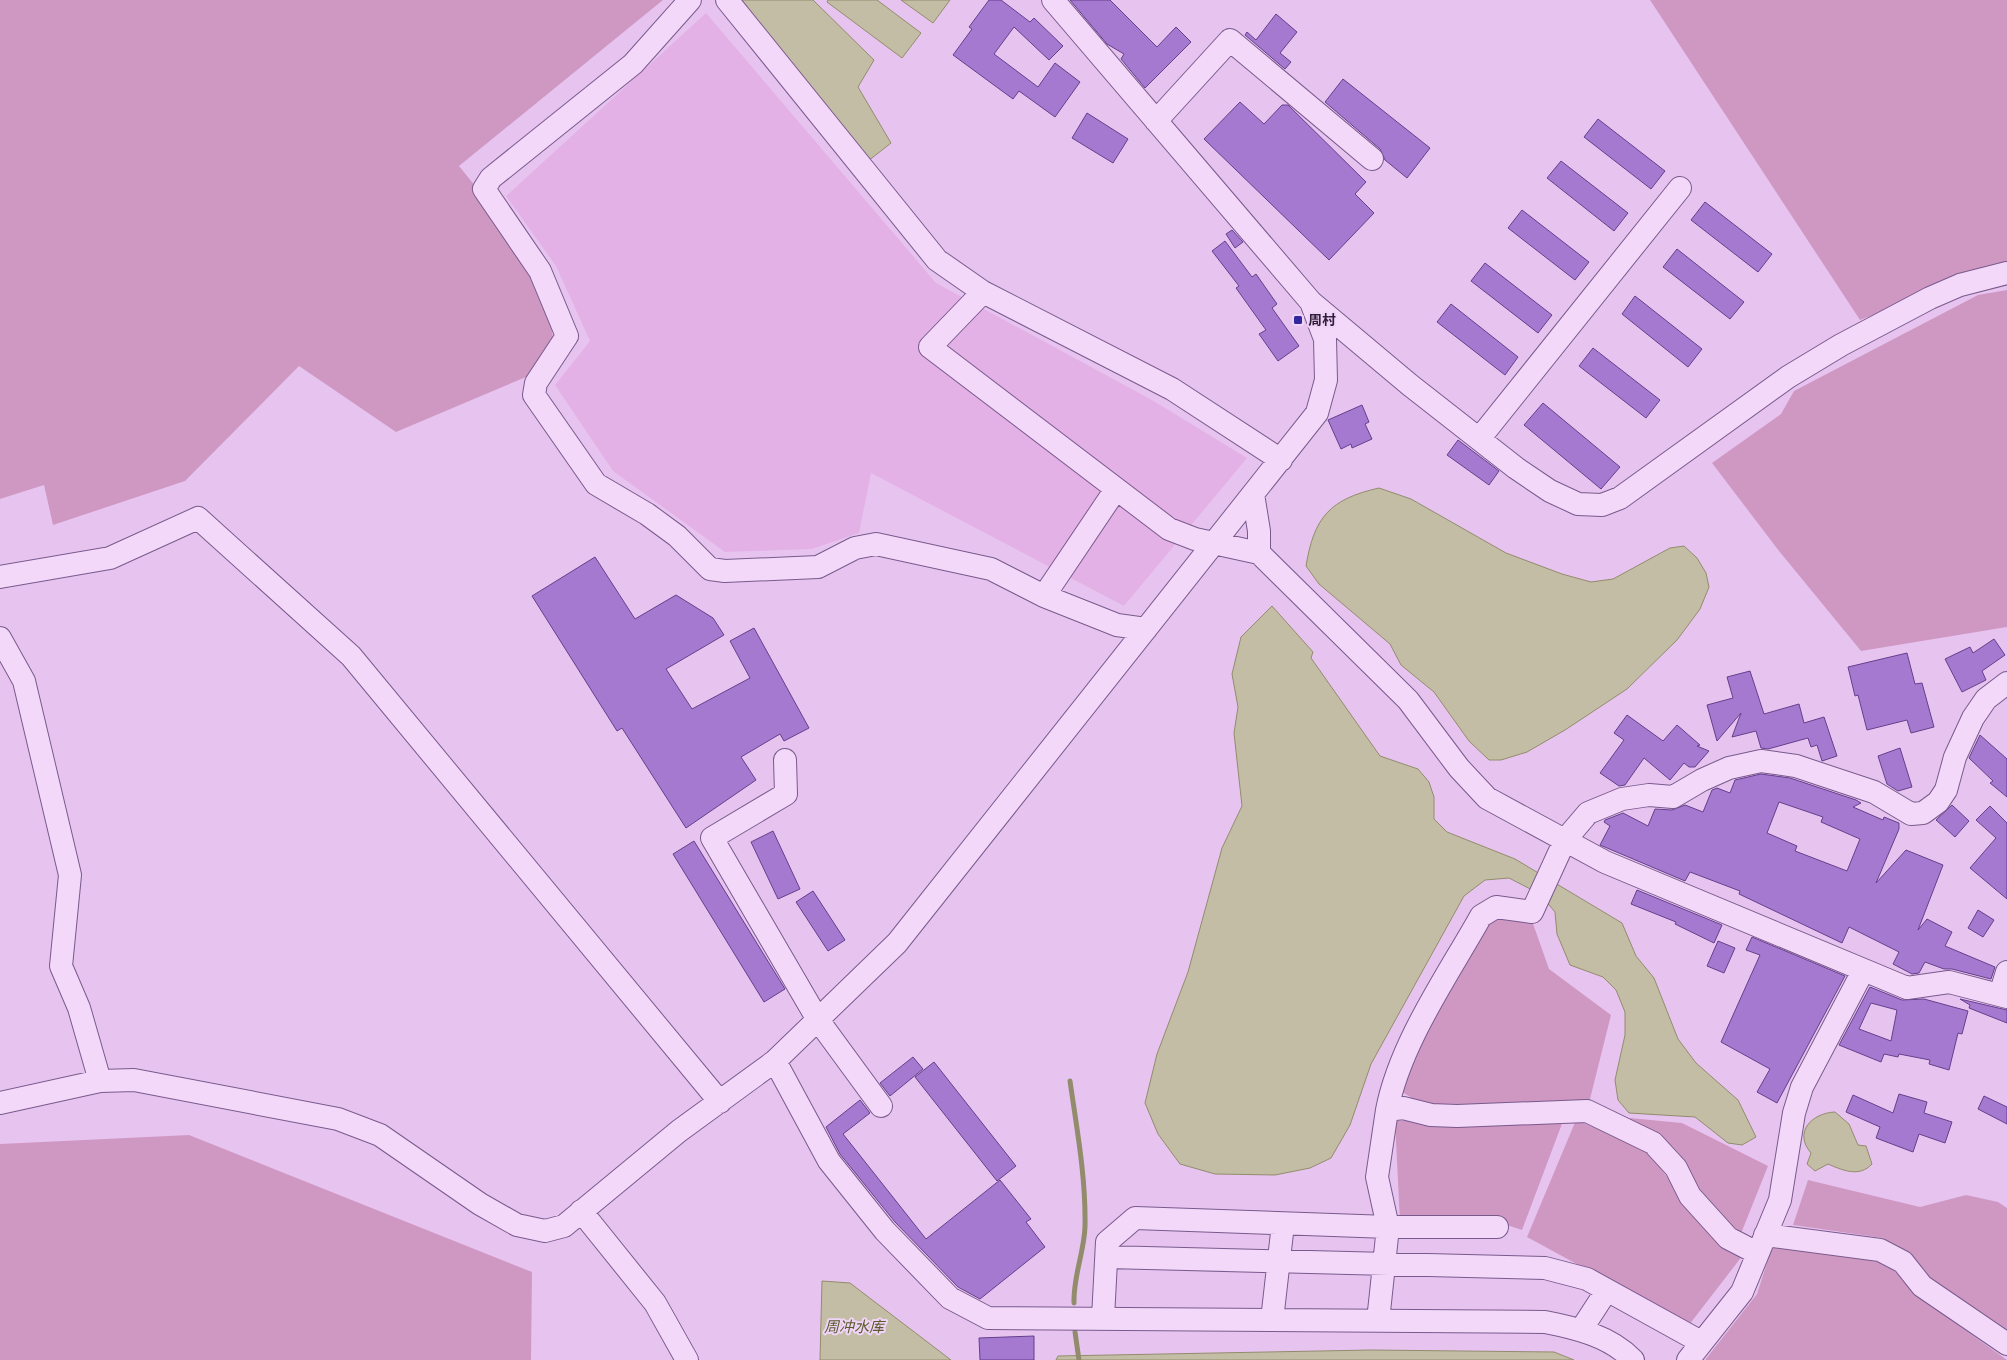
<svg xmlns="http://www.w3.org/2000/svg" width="2007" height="1360" font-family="Bitter,'Noto Sans SC',serif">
<rect width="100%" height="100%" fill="#e7c4f0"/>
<!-- farmland -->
<path fill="#e3b1e6" d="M 706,13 L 936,283 L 1152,400 L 1247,458 L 1124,606 L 871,473 L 859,533 L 812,549 L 725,552 L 613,471 L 555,385 L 590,341 L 556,266 L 506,196 Z"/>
<!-- green -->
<path fill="#cf98c3" d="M 0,0 L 663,0 L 459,166 L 497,213 L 546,294 L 556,356 L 526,377 L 396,432 L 299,366 L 185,481 L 53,525 L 44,485 L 0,499 Z
M 1650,0 L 2007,0 L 2007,268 L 1977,274 L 1860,320 Z
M 2007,290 L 2007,627 L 1861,651 L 1779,551 L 1712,463 L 1781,414 L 1794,391 L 1978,295 Z
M 1498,913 L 1531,918 L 1549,969 L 1611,1015 L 1587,1111 L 1432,1110 L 1397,1089 L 1484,921 Z
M 1550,1118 L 1563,1121 L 1522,1230 L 1495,1221 L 1400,1222 L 1395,1121 Z
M 1630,1118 L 1682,1123 L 1768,1166 L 1740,1236 L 1634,1131 Z
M 1576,1120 L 1646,1149 L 1713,1238 L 1743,1255 L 1689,1325 L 1527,1237 Z
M 189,1135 L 532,1272 L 531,1360 L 0,1360 L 0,1144 Z
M 1808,1180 L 1920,1207 L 1966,1195 L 1998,1202 L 2007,1208 L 2007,1335 L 1925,1281 L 1903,1252 L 1883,1238 L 1793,1225 Z
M 1772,1247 L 1872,1259 L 1894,1270 L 1919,1297 L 2007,1360 L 1705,1360 L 1757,1294 Z"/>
<!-- water -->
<path fill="#c3bda6" stroke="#928c6c" d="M 741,0 L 813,0 L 874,60 L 858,87 L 891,143 L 868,161 Z
M 828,0 L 877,0 L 921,33 L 902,58 L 827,2 Z
M 901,0 L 950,0 L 933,23 Z
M 1379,488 L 1411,499 L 1506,553 L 1562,574 L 1591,582 L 1613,579 L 1670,548 L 1684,546 L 1697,558 L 1706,573 L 1709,587 L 1700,609 L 1677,640 L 1627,689 L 1565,730 L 1527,752 L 1501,760 L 1489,760 L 1469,741 L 1434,692 L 1401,665 L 1390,644 L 1319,584 L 1306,566 C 1314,517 1330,499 1379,488 Z
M 1272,606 L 1313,652 L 1311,658 L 1380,756 L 1418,769 L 1429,782 L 1434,797 L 1434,819 L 1447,832 L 1515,859 L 1622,923 L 1636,956 L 1654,978 L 1678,1039 L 1696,1063 L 1738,1100 L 1756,1137 L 1742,1145 L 1728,1143 L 1695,1117 L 1629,1113 L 1618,1100 L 1615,1080 L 1625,1035 L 1625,1012 L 1616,990 L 1603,977 L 1570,965 L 1557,934 L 1555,912 L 1540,894 L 1509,878 L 1485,880 L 1464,896 L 1371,1064 L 1350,1125 L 1331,1158 L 1310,1168 L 1275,1175 L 1215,1174 L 1180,1164 L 1158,1134 L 1145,1103 L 1157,1054 L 1188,972 L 1222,848 L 1242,806 L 1234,733 L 1238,707 L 1232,674 L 1241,637 Z
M 1835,1112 L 1849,1124 L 1858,1145 L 1866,1146 L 1872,1164 C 1859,1178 1842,1170 1828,1164 L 1815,1171 L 1807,1164 L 1811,1153 C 1793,1132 1812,1113 1835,1112 Z
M 822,1281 L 850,1283 L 951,1360 L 820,1360 Z
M 1371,1350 L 1554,1352 L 1574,1360 L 1056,1360 L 1058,1356 Z"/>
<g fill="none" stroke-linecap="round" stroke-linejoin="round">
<!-- stream -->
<path stroke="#928c6c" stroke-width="5" d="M 1070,1081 C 1077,1130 1086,1178 1085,1227 C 1084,1253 1073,1277 1074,1303
M 1075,1332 L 1079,1360"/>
</g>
<!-- building -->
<path fill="#a579d0" stroke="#653f8c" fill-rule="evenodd" d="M 989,0 L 1001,0 L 1030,22 L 1034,18 L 1063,46 L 1049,60 L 1014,27 L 994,54 L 1038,87 L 1055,63 L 1080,82 L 1055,117 L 1019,91 L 1013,99 L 953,55 L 972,29 L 969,27 Z
M 1070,0 L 1110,0 L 1157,47 L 1176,27 L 1191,42 L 1145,88 L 1121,59 L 1124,54 L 1107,44 Z
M 1276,14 L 1297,32 L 1280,53 L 1291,62 L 1285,69 L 1245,35 L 1247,32 L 1256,40 Z
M 1343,79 L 1430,148 L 1407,178 L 1385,160 L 1380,149 L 1325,102 Z
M 1240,102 L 1264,124 L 1282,105 L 1288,105 L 1366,182 L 1355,194 L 1374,213 L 1329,260 L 1204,139 Z
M 1087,113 L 1128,139 L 1113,163 L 1072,138 Z
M 1598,119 L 1665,171 L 1651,189 L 1584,137 Z
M 1561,161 L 1628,213 L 1614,231 L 1547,178 Z
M 1705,202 L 1772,254 L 1758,272 L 1691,220 Z
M 1522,210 L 1589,262 L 1575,280 L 1508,228 Z
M 1232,230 L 1243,242 L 1235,248 L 1226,234 Z
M 1225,241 L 1252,277 L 1256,274 L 1277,304 L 1272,308 L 1299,346 L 1278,361 L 1259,334 L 1266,330 L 1236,288 L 1239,286 L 1212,251 Z
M 1677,249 L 1744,302 L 1730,319 L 1663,267 Z
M 1485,263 L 1552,315 L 1538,333 L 1471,281 Z
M 1635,296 L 1702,349 L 1688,367 L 1622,314 Z
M 1451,304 L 1518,357 L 1505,375 L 1437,322 Z
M 1593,348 L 1660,400 L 1646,418 L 1579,366 Z
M 1543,403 L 1620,467 L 1601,489 L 1524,425 Z
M 1362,405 L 1369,422 L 1365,424 L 1372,439 L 1352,448 L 1351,444 L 1341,449 L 1328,420 Z
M 1458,440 L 1499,471 L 1489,485 L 1447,455 Z
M 595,557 L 635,619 L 676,595 L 713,618 L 724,635 L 666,669 L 692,709 L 750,678 L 730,641 L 754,628 L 809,728 L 784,741 L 780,734 L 741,757 L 756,780 L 686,828 L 622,728 L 617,731 L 532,596 Z
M 1994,639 L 2005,655 L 1982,671 L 1986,680 L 1962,692 L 1945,659 L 1970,647 L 1973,653 Z
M 1907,653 L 1915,684 L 1922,683 L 1934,727 L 1911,733 L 1907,720 L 1867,730 L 1858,695 L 1855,696 L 1848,667 Z
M 1750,671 L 1764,714 L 1799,704 L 1804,723 L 1824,717 L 1837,756 L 1822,761 L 1817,745 L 1811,747 L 1808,738 L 1768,749 L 1761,748 L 1756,731 L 1732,737 L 1741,713 L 1717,741 L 1707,705 L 1733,698 L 1727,677 Z
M 1627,715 L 1663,741 L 1677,725 L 1700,745 L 1697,746 L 1709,751 L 1695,767 L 1689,767 L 1684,763 L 1670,780 L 1644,758 L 1625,785 L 1619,786 L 1600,773 L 1624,740 L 1614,733 Z
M 1980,735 L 2007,759 L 2007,797 L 1990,783 L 1993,781 L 1969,758 Z
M 1900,748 L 1912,787 L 1898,791 L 1887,784 L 1878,756 Z
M 1761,774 L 1790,778 L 1856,800 L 1861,803 L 1853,807 L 1883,820 L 1884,817 L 1899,823 L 1899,829 L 1876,883 L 1906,850 L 1943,865 L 1918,930 L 1927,919 L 1952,932 L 1945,946 L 1995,967 L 1991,979 L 1952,969 L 1944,969 L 1925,962 L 1919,973 L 1912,974 L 1893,964 L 1899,952 L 1849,927 L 1842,943 L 1739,894 L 1740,891 L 1690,872 L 1685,881 L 1600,845 L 1610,826 L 1604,822 L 1605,820 L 1623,813 L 1648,826 L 1655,809 L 1672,810 L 1685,805 L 1703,812 L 1712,790 L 1717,788 L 1730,793 L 1735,780 ZM 1779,802 L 1823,817 L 1821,822 L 1860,839 L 1847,871 L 1795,851 L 1797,846 L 1767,833 Z
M 1952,805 L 1969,821 L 1955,837 L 1936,820 Z
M 1990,806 L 2007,823 L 2007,899 L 1970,868 L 1996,838 L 1976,820 Z
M 773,831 L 800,889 L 778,899 L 751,842 Z
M 694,841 L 785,989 L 764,1002 L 673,854 Z
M 1637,890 L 1722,925 L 1714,943 L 1675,924 L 1676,922 L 1631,904 Z
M 813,891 L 845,940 L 828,951 L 796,902 Z
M 1978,910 L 1994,920 L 1983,937 L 1968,928 Z
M 1752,937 L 1845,976 L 1777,1103 L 1757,1092 L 1770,1069 L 1721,1042 L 1760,955 L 1746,950 Z
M 1718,941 L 1735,948 L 1724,973 L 1707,966 Z
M 1870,987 L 1902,1000 L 1924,999 L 1968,1011 L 1962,1034 L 1958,1033 L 1949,1070 L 1929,1064 L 1930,1060 L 1899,1054 L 1898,1057 L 1884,1054 L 1881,1062 L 1839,1045 ZM 1871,1003 L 1897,1010 L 1891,1041 L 1859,1029 Z
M 1960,999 L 2007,1010 L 2007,1023 L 1969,1008 L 1970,1005 Z
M 913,1057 L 923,1069 L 890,1096 L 880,1083 Z
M 934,1062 L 1016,1166 L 997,1181 L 915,1077 Z
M 1899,1094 L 1927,1102 L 1924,1113 L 1952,1122 L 1945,1143 L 1919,1134 L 1913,1152 L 1876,1138 L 1880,1127 L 1846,1112 L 1853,1095 L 1893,1113 Z
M 1984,1096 L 2007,1107 L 2007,1124 L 1978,1109 Z
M 860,1100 L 870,1113 L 843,1134 L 926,1239 L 1000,1180 L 1031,1219 L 1026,1222 L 1045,1247 L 980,1299 L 958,1287 L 895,1222 L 840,1154 L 826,1127 Z
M 1034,1336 L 1034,1360 L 980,1360 L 979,1338 Z"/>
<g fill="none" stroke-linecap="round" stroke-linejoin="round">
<!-- minor casing -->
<g stroke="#795a8c" stroke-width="24">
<path id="minor" d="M 690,0 L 633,64 L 491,178 L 484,189 L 540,271 L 567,336 L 536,383 L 534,395 L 596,484 L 647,514 L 677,536 L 710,569 L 725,571 L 818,567 L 855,548 L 876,544 L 991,569 L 1044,596
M 727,0 L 937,260 L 983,292 L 1172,389 L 1281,460
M 1053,0 L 1311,302 L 1410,385 L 1516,468 L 1550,491 L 1578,504 L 1602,505 L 1620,498 L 1788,377 L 1841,345 L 1930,298 L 1960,285 L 2007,273
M 1156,121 L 1230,40 L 1372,159
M 983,292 L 930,347 L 1169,529 L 1195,539 L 1259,553 L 1259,531 L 1253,494
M 1479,439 L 1680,188
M 1116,489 L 1044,596 L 1117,625 L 1146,629
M 1259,553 L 1408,700 L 1459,768 L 1487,798 L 1605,862 L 1907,988 L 1949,982 L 2007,997
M 0,577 L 110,558 L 198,518 L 351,656 L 720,1102
M 0,638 L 24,681 L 70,875 L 61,966 L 79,1008 L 100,1081
M 785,760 L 786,794 L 712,838 L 818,1020 L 881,1106
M 2000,995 L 2007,972
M 775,1061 L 829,1161 L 885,1231 L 950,1298 L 988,1318 L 1545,1322 C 1576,1328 1610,1336 1633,1360
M 0,1103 L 100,1081 L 134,1080 L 338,1119 L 380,1135 L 480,1204 L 517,1225 L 545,1231 L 564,1226 L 679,1131 L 775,1061 L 897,943 L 1317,413 L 1326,380 L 1325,339 L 1311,302
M 1387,1110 C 1400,1043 1448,975 1481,916 L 1496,907 L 1532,912 L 1565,840 L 1588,813 L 1622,799 L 1649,795 L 1673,797 L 1702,780 L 1729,768 L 1761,761 L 1796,766 L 1874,792 L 1911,814 L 1923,813 L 1938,802 L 1946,790 L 1955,757 L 1973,718 L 1986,699 L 2007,683
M 581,1211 L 655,1303 L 687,1360
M 1765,1235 L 1880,1250 L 1903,1262 L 1922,1286 L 2007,1344
M 1107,1257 L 1545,1268 L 1587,1279 L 1701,1342
M 1103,1318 L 1107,1242 L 1135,1218 L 1388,1227 L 1497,1227
M 1272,1320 L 1283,1224
M 1378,1321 L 1388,1227 L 1377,1177 L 1387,1110 L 1403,1108 L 1431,1115 L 1457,1116 L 1587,1111 L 1653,1143 L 1676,1168 L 1690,1196 L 1728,1238 L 1757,1253
M 1581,1330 L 1607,1290
M 1688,1360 L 1742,1292 L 1780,1200 L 1794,1113 L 1802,1087 L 1863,971"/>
</g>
<!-- minor -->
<use href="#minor" stroke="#f3d8fa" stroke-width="22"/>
</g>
<!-- markers -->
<rect fill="#32279d" stroke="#f0d4f7" stroke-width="2" x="1293" y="315" width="10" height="10" rx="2.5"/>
<g text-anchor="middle" stroke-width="4" stroke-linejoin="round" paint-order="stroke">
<!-- poi labels -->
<g font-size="14" font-weight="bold" fill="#2f1e3b" stroke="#f0d4f7" text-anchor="start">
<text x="1308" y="325">周村</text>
</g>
<!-- water labels -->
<g font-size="15" font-style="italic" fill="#5a5c2d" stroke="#f0d4f7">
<text x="854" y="1332">周冲水库</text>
</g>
</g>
</svg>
